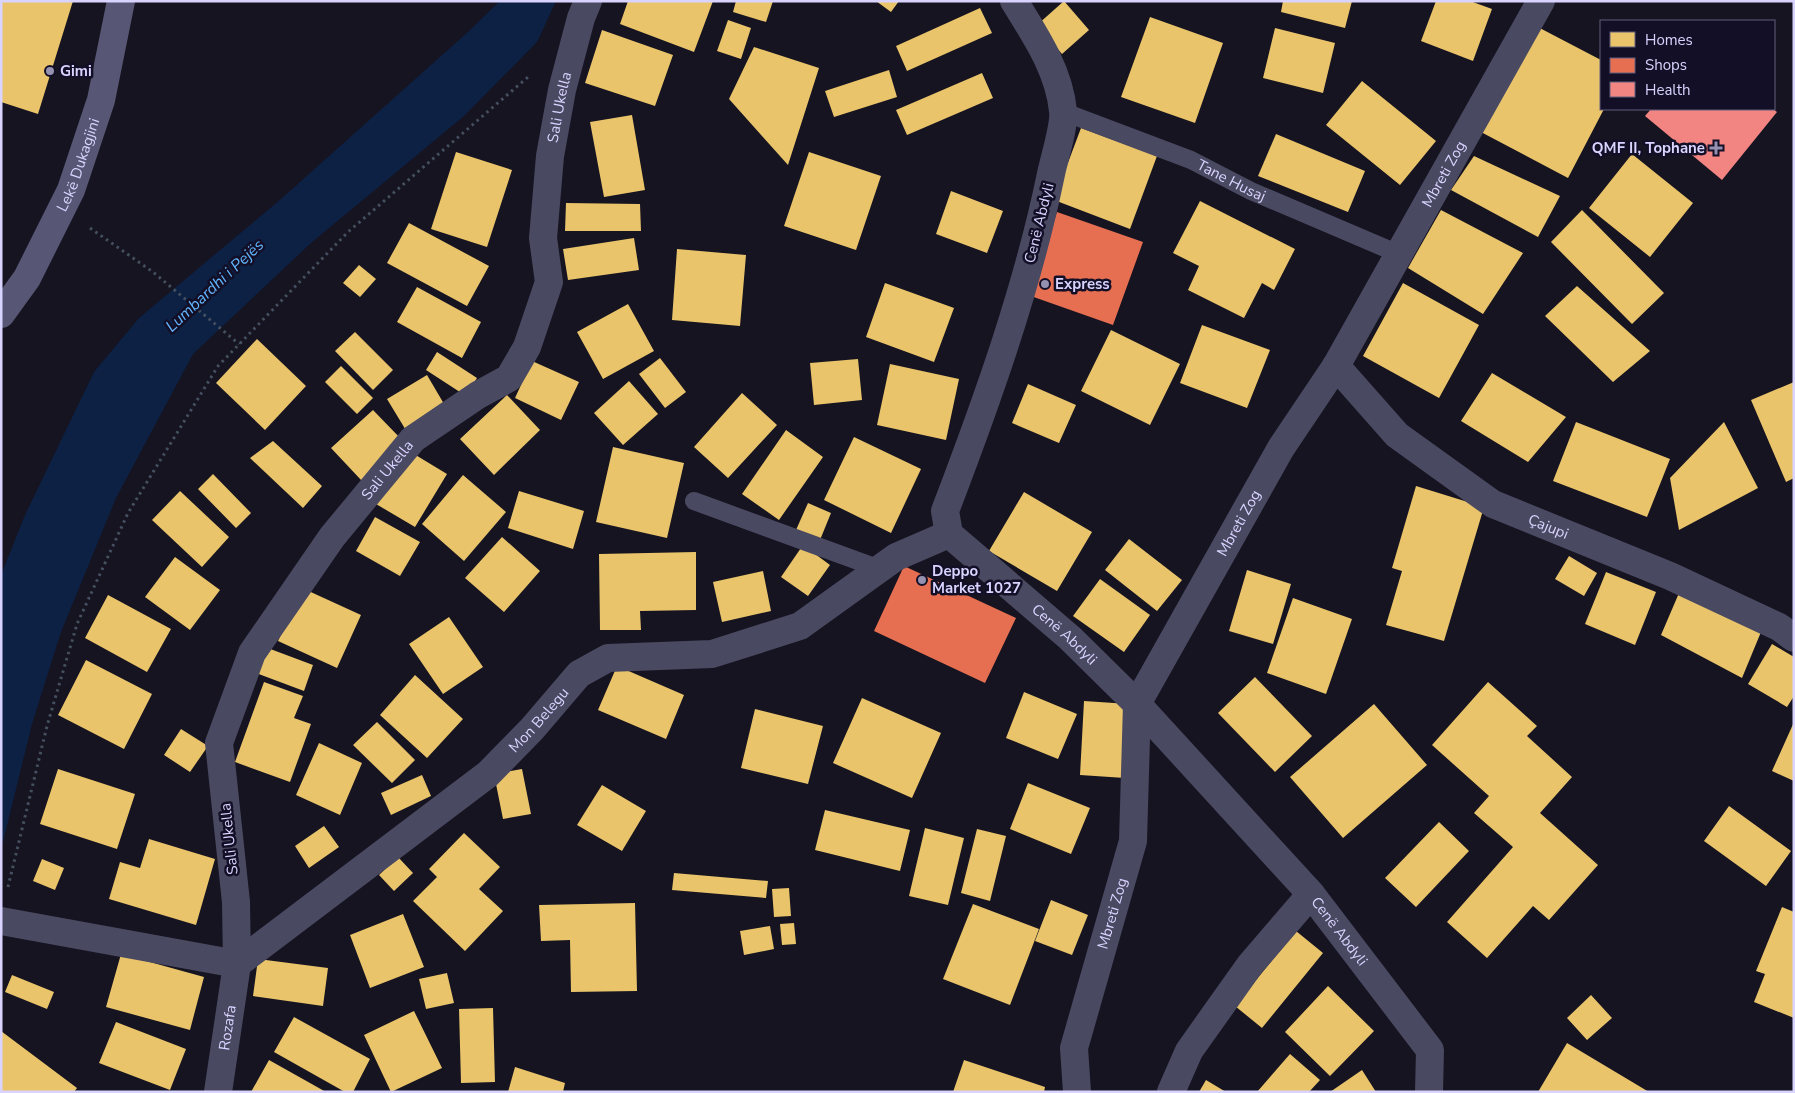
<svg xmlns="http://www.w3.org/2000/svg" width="1795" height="1093" font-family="'Nunito Sans',sans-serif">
<rect width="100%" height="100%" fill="#161421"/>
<!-- water -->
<path fill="#0d2144" d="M 500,1 L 556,1 L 537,42 L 464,116 L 311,243 L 193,354 L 116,498 L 61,632 L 32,724 L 1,850 L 1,575 L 25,515 L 94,372 L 139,318 L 281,199 L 469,31 Z"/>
<!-- homes -->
<path fill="#e9c46a" d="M 1,1 L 73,1 L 38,114 L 1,102 Z
M 628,1 L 713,1 L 694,52 L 620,24 Z
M 736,1 L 773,1 L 766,22 L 733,12 Z
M 876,1 L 899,1 L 891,12 Z
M 1064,1 L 1089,30 L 1062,54 L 1037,25 Z
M 1283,1 L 1352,1 L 1345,28 L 1281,12 Z
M 1436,1 L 1470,1 L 1492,9 L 1473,61 L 1421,41 Z
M 980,8 L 992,33 L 907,71 L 896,46 Z
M 1150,17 L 1223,43 L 1195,123 L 1121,97 Z
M 728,20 L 751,28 L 741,59 L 717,51 Z
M 1534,25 L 1601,60 L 1601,109 L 1604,109 L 1568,178 L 1479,131 Z
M 1275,28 L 1335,43 L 1323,93 L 1263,78 Z
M 602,30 L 673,55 L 655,106 L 585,83 Z
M 754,47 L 819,68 L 788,165 L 729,99 Z
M 889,70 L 897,97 L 834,117 L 825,91 Z
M 982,73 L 993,98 L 907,135 L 896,110 Z
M 1362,81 L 1436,141 L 1400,185 L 1326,125 Z
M 632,115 L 645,190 L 604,197 L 590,122 Z
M 1081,128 L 1157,156 L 1130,229 L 1054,200 Z
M 1276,134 L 1365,171 L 1348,212 L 1258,176 Z
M 456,152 L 512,170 L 487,247 L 431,229 Z
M 809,152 L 881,176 L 856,250 L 784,226 Z
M 1632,154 L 1693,203 L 1650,257 L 1589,208 Z
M 1474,156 L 1560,196 L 1538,237 L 1451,190 Z
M 951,191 L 1003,211 L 987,253 L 936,234 Z
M 1200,201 L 1295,249 L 1274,290 L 1262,283 L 1244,318 L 1188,290 L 1199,266 L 1173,253 Z
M 566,203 L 640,204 L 641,231 L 565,231 Z
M 1441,210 L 1523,253 L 1483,314 L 1408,268 Z
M 1582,210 L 1664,293 L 1632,324 L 1551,242 Z
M 409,223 L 489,266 L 467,306 L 387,263 Z
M 634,238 L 639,270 L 568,280 L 563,249 Z
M 677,249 L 746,255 L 740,326 L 672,320 Z
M 359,265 L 376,279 L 360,297 L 343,283 Z
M 885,283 L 954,308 L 934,362 L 866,337 Z
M 1403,283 L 1479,325 L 1439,398 L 1363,356 Z
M 1577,286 L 1650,351 L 1613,382 L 1545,316 Z
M 417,287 L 481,322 L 462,358 L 397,322 Z
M 628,304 L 654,351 L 603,379 L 577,332 Z
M 1202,325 L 1270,350 L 1247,408 L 1180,383 Z
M 1111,330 L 1180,364 L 1150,425 L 1081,391 Z
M 355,332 L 393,370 L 373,390 L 335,351 Z
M 257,339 L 306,386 L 265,430 L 216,383 Z
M 437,352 L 477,378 L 466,396 L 426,370 Z
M 660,358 L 686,392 L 665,408 L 639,374 Z
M 858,359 L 862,400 L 814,405 L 810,363 Z
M 532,361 L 579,382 L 561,420 L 515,398 Z
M 890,364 L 959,379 L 946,440 L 877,425 Z
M 341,366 L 373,398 L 357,414 L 325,382 Z
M 1492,373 L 1566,417 L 1528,462 L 1461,421 Z
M 427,375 L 447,409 L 407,432 L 387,399 Z
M 629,381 L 658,414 L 623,445 L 594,413 Z
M 1794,382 L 1794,478 L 1786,482 L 1751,400 Z
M 1028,384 L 1076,405 L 1059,443 L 1012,423 Z
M 742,393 L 777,425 L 728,478 L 694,447 Z
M 507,395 L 540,430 L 494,475 L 460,439 Z
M 373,410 L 403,441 L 362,481 L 331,448 Z
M 1576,422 L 1670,459 L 1647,517 L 1553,481 Z
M 1724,422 L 1758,488 L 1679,530 L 1670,478 Z
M 786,430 L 823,457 L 779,520 L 742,494 Z
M 854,437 L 921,469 L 891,533 L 824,500 Z
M 273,441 L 322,486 L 303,508 L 250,458 Z
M 613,447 L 684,463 L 667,538 L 596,522 Z
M 409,451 L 447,474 L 415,527 L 376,504 Z
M 213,474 L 251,513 L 236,528 L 198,489 Z
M 463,475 L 506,512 L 464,561 L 422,524 Z
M 1416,486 L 1484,507 L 1444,641 L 1386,625 L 1402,571 L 1392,568 Z
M 180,491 L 229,537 L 202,567 L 152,520 Z
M 519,491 L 584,511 L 573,549 L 508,528 Z
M 1024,492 L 1092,532 L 1057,591 L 989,551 Z
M 808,503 L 831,513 L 820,540 L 796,530 Z
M 375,517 L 420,542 L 400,576 L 356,551 Z
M 502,537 L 540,571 L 504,612 L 465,578 Z
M 1129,539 L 1182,580 L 1157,611 L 1105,570 Z
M 803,545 L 830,565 L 808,596 L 781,577 Z
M 696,552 L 696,610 L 640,611 L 641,630 L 600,630 L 599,554 Z
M 1569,556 L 1597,573 L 1584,596 L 1555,579 Z
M 175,557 L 220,590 L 190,630 L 145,597 Z
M 1247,570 L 1291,584 L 1273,644 L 1229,631 Z
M 763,571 L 771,611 L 722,622 L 713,582 Z
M 1606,572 L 1656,592 L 1635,645 L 1585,624 Z
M 1100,579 L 1150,615 L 1124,652 L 1073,616 Z
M 302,588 L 361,615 L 337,668 L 278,641 Z
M 1679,593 L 1761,632 L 1742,678 L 1661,635 Z
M 108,595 L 171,629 L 147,672 L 85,638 Z
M 1293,598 L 1352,619 L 1326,694 L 1267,673 Z
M 449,617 L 483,667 L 443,694 L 409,644 Z
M 1772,644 L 1794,657 L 1794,696 L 1787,707 L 1748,684 Z
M 265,647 L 313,665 L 304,691 L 256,673 Z
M 86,660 L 152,694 L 124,749 L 58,715 Z
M 617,666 L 684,695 L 666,739 L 598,710 Z
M 415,675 L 463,719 L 427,758 L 380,715 Z
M 1255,677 L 1312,736 L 1275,772 L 1218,713 Z
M 264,682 L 303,696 L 294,718 L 311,724 L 290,782 L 235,762 Z
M 1488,682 L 1537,726 L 1527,736 L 1572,777 L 1540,813 L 1598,865 L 1549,920 L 1533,906 L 1487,958 L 1447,922 L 1513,847 L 1474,813 L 1489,796 L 1432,745 Z
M 1024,692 L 1077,714 L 1058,759 L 1006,738 Z
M 862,698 L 941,733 L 912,798 L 833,763 Z
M 1084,701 L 1129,704 L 1125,778 L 1080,775 Z
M 1374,704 L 1427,765 L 1343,838 L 1290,777 Z
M 755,709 L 823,726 L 808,784 L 741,768 Z
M 377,722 L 415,760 L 392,783 L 353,745 Z
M 1794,722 L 1794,781 L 1772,771 Z
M 181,729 L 208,746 L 190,772 L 164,755 Z
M 319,743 L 362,763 L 340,815 L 296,795 Z
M 58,769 L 135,794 L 117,849 L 40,824 Z
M 522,769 L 531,814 L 503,819 L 494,774 Z
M 422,775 L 431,796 L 391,815 L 381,793 Z
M 1028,783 L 1090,808 L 1071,854 L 1010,829 Z
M 602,785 L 646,811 L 622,851 L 577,825 Z
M 1729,806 L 1791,851 L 1766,886 L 1704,841 Z
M 825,810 L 910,830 L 900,871 L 815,850 Z
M 1439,822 L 1469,851 L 1416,907 L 1385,878 Z
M 324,826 L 339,847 L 309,868 L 295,846 Z
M 925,828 L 964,838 L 948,905 L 909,896 Z
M 977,829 L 1006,836 L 990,901 L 961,893 Z
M 464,833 L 500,867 L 479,889 L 503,911 L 465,951 L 413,901 L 437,877 L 429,869 Z
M 149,839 L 215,859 L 196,925 L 109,899 L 120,862 L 140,868 Z
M 398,857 L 413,873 L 394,891 L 379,875 Z
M 42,859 L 64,868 L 55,890 L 33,881 Z
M 674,873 L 768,881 L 766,898 L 672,890 Z
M 789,888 L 791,916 L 774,917 L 772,889 Z
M 1051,900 L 1088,915 L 1072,955 L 1035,941 Z
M 635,903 L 637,991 L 571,992 L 570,940 L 541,941 L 539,905 Z
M 973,904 L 1039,929 L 1010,1005 L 943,979 Z
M 1782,907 L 1794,912 L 1794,1018 L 1754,1002 L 1765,974 L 1756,971 Z
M 403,914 L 424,967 L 370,988 L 350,935 Z
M 794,923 L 796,944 L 782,945 L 780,924 Z
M 770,926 L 774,949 L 744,955 L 740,931 Z
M 1296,931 L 1323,953 L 1262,1028 L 1235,1006 Z
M 121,954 L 204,977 L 190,1030 L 106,1007 Z
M 258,959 L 328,968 L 323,1006 L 253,996 Z
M 447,973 L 454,1003 L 426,1009 L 419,979 Z
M 12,975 L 54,992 L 47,1009 L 5,992 Z
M 1328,986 L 1374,1031 L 1330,1076 L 1285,1032 Z
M 1591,995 L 1612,1018 L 1587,1040 L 1567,1018 Z
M 493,1008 L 495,1082 L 461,1083 L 459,1009 Z
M 414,1011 L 442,1068 L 391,1092 L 364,1035 Z
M 294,1017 L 370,1059 L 353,1092 L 345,1092 L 274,1052 Z
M 116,1022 L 186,1049 L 170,1090 L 99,1063 Z
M 1,1031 L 77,1088 L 74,1092 L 1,1092 Z
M 1567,1043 L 1649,1092 L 1538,1092 Z
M 1290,1054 L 1320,1080 L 1309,1092 L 1257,1092 Z
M 269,1060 L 326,1092 L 251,1092 Z
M 964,1060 L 1045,1087 L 1044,1092 L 953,1092 Z
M 515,1067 L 565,1083 L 563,1092 L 508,1092 Z
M 1362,1070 L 1376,1092 L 1330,1092 Z
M 1206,1080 L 1226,1092 L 1199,1092 Z"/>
<!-- shops -->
<path fill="#e76f51" d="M 1057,212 L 1143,242 L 1113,325 L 1028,295 Z
M 904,566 L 1016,618 L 985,683 L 874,631 Z"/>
<!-- health -->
<path fill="#f28482" d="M 1651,109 L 1773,109 L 1777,112 L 1722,180 L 1645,116 Z"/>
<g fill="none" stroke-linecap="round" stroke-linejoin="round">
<!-- path -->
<path stroke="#44505f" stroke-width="3" stroke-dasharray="2.5 4" stroke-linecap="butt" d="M 90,228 L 153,272 L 239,344
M 8,887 L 47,726 L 77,624 L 128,513 L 218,366 L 348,232 L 528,77"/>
<!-- lane -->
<g stroke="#4a4962" stroke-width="18">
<path id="s1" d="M 1064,112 L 1191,160 L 1251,191 L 1399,254"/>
<path d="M 694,501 L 880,569"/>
</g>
<!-- street -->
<g stroke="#4a4962" stroke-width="28">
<path id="s2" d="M 1014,1 C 1035,35 1059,70 1063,111 C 1065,125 1054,159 1051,174 C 1027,290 987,401 945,511 L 949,534 L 1070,638 L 1137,704 L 1311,894 L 1430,1050 L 1429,1092"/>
<path id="s3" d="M 1336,366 L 1397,435 L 1493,504 L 1670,576 L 1779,627 L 1794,638"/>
<path d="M 1,921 L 237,964"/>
<path id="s4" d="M 237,964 L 488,774 L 532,729 L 579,674 L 608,658 L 712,654 L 800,626 L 896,557 L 949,534"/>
<path id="s5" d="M 218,1092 L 237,964 L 236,902 L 219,743 L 252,653 L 332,537 L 413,439 L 478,395 L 509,378 L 527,347 L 549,282 L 543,238 L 550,156 L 562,90 L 581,18 L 588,1"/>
<path id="s6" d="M 1077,1092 L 1074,1048 L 1133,841 L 1137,704 L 1281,448 L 1336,366 L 1541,1"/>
<path d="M 1171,1092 L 1189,1051 L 1250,965 L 1311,894"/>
</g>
<!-- secondary -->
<path stroke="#575674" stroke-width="28" id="s7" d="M 1,314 L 27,278 L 71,190 L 101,100 L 121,1"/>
</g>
<!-- markers -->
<g fill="#9591b1" stroke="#130f26" stroke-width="2">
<circle cx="50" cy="71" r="5"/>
<path d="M1713.5 140.5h5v5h5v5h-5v5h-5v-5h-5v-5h5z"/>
<circle cx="1045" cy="284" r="5"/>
<circle cx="922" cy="580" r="5"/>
</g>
<g text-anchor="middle" stroke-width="5" stroke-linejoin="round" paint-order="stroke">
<!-- poi labels -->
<g font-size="15" font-weight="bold" fill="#d9d4ff" stroke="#130f26" text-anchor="start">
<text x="60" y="76">Gimi</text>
<text x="1705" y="153" text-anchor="end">QMF II, Tophane</text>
<text x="1055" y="289">Express</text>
<text x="932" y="576">Deppo<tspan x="932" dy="17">Market 1027</tspan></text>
</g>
<!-- street labels -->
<g font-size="15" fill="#d9d4ff" stroke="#130f26">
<text dy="5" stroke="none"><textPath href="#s5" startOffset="1110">Sali Ukella</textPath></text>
<text dy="5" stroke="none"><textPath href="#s7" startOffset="169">Lekë Dukagjini</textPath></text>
<text dy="5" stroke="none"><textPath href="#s6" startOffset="1009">Mbreti Zog</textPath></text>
<text dy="5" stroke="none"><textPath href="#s1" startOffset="181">Tane Husaj</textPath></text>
<text transform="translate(1039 223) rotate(-76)" y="5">Cenë Abdyli</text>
<text dy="5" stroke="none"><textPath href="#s5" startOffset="675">Sali Ukella</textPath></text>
<text dy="5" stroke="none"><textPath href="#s6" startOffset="604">Mbreti Zog</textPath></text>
<text dy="5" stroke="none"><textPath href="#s3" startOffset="270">Çajupi</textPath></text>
<text dy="5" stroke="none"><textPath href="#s2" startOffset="716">Cenë Abdyli</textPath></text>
<text dy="5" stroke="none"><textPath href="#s4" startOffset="389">Mon Belegu</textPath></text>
<text transform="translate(229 839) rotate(-96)" y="5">Sali Ukella</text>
<text dy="5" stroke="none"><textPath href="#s6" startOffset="184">Mbreti Zog</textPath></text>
<text dy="5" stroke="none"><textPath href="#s2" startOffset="1121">Cenë Abdyli</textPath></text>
<text dy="5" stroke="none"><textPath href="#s5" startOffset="65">Rozafa</textPath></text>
</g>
<!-- water labels -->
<g font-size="16" font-style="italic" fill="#62b6ff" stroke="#130f26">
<text transform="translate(214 285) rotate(-43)" y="6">Lumbardhi i Pejës</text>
</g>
</g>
<!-- border -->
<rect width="1795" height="1093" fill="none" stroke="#d9d4ff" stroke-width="5"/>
<!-- legend -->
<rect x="1600" y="20" width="175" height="90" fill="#130f26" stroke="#625e7d"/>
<rect x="1610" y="32" width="25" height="15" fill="#e9c46a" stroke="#625e7d"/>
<text x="1645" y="45" font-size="15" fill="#d9d4ff">Homes</text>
<rect x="1610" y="58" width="25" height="15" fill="#e76f51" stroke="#625e7d"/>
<text x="1645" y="70" font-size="15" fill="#d9d4ff">Shops</text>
<rect x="1610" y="82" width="25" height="15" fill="#f28482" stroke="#625e7d"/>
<text x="1645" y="95" font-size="15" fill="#d9d4ff">Health</text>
</svg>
